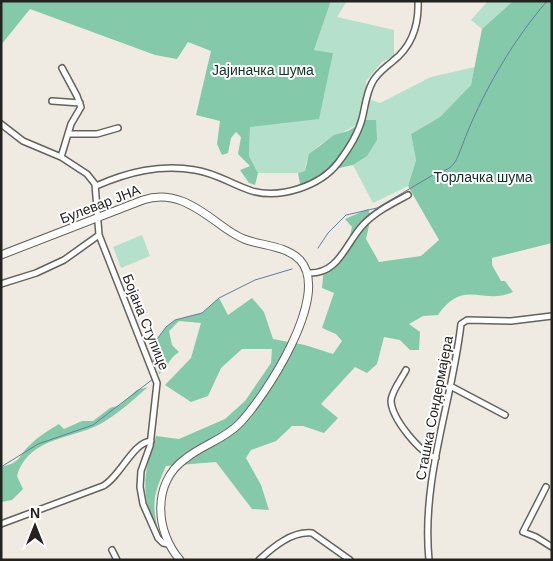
<svg xmlns="http://www.w3.org/2000/svg" width="553" height="561" font-family="Helvetica,sans-serif">
<rect width="100%" height="100%" fill="#efeae2"/>
<!-- green -->
<path fill="#b5e0cb" d="M 331,1 L 347,1 L 337,17 L 394,30 L 394,56 L 382,62 L 366,81 L 368,99 L 380,103 L 431,77 L 475,67 L 471,85 L 440,117 L 411,134 L 416,160 L 408,186 L 373,203 L 353,165 L 367,156 L 359,123 C 341,136 306,142 305,171 L 298,173 L 258,173 L 249,156 L 250,127 L 333,53 L 314,50 Z
M 488,1 L 513,1 L 482,29 L 471,20 Z
M 142,235 L 150,256 L 121,268 L 113,247 Z"/>
<!-- forest -->
<path fill="#84caaa" d="M 1,1 L 331,1 L 314,50 L 333,53 L 319,119 L 250,127 L 249,156 L 258,173 L 255,185 L 249,183 L 240,170 L 250,166 L 238,154 L 241,137 L 236,132 L 231,138 L 228,153 L 222,155 L 217,144 L 220,121 L 196,115 L 211,51 L 188,42 L 177,59 L 155,55 L 30,9 L 1,45 Z
M 513,1 L 552,1 L 552,243 L 492,258 L 492,265 L 501,281 L 505,281 L 513,292 C 484,306 464,277 438,315 L 423,316 L 409,324 L 420,332 L 419,350 L 410,350 L 400,340 L 384,337 L 377,364 L 367,373 L 355,367 L 321,404 L 338,418 L 324,433 L 303,426 L 292,426 L 276,441 L 251,450 L 246,458 L 261,485 L 269,510 L 252,509 L 216,462 L 166,466 C 156,489 151,500 157,526 L 155,526 C 140,493 144,470 156,436 L 179,439 L 225,419 L 245,401 L 271,363 L 272,349 L 242,349 L 221,368 L 208,396 L 191,402 L 165,385 L 191,358 L 201,323 L 179,321 L 169,331 L 172,345 L 179,352 C 168,359 168,368 159,374 L 152,346 L 166,327 L 175,320 L 202,313 L 219,298 L 228,315 L 252,298 L 264,312 L 273,339 L 305,345 L 333,354 L 342,341 L 336,334 L 322,328 L 334,293 L 322,288 L 324,267 L 347,249 L 352,227 L 345,219 L 368,209 L 371,217 L 366,239 L 379,262 L 421,256 L 439,240 L 408,186 L 416,160 L 411,134 L 440,117 L 471,85 L 482,29 Z
M 366,120 L 376,120 L 377,140 L 367,156 L 353,165 L 330,170 L 319,177 L 300,184 L 298,173 L 305,171 L 309,154 L 334,135 L 348,131 Z
M 148,387 C 134,399 118,414 102,423 C 72,440 29,436 17,476 L 23,489 L 12,500 L 1,502 L 1,467 C 23,462 17,456 31,444 C 39,436 49,430 59,424 L 64,429 L 82,421 L 93,421 L 110,408 L 120,405 L 137,390 Z"/>
<g fill="none" stroke-linecap="round" stroke-linejoin="round">
<!-- stream -->
<path stroke="#617e9f" stroke-width="1" d="M 318,248 L 328,233 L 346,215 L 377,208 L 438,172 C 454,170 457,159 462,146 C 481,95 511,43 547,1
M 155,371 L 152,346 L 166,327 L 175,320 L 202,313 L 219,298 L 255,280 L 292,269
M 1,467 L 38,444 L 93,425 L 153,379"/>
<!-- street casing -->
<g stroke="#65625b" stroke-width="8">
<path id="street" d="M 52,101 L 80,103
M 1,124 L 23,141 L 61,157 L 87,174 L 95,184 L 99,235 L 157,383 L 150,446 L 141,471 L 140,487 L 143,504 L 158,538 L 163,543 L 168,544
M 69,134 L 97,134 L 118,128
M 61,157 L 71,124 L 81,107 L 77,96 L 62,68
M 96,186 C 128,172 160,164 195,170 C 216,173 233,185 252,191 C 281,199 320,186 338,163 C 348,150 358,134 362,119 C 365,108 366,94 372,83 C 376,74 385,68 393,61 C 412,46 419,25 418,1
M 307,273 C 339,275 345,244 363,225 C 375,212 393,203 408,195
M 1,284 L 36,273 L 64,260 L 99,235
M 406,370 C 402,378 391,392 391,401 C 392,419 420,453 436,458
M 452,387 L 505,415
M 546,487 L 523,532 L 536,537 L 552,547
M 1,524 L 103,486 C 120,477 133,442 151,441
M 112,550 L 117,560
M 259,560 C 273,547 292,531 312,533 L 350,560
M 429,560 C 421,479 452,403 461,324 L 467,320 L 511,321 L 552,316"/>
</g>
<!-- secondary casing -->
<g stroke="#65625b" stroke-width="9">
<path id="secondary" d="M 1,255 L 143,200 C 172,190 195,206 218,223 C 226,229 234,235 244,239 C 262,246 285,245 300,260 C 332,295 265,397 239,424 C 223,440 202,445 185,459 C 152,483 155,531 180,560"/>
</g>
<!-- street -->
<use href="#street" stroke="#fff" stroke-width="5"/>
<!-- secondary -->
<use href="#secondary" stroke="#fff" stroke-width="7"/>
</g>
<g text-anchor="middle" stroke-width="4" stroke-linejoin="round" paint-order="stroke">
<!-- park labels -->
<g font-size="14" fill="#113225" stroke="#fff">
<text x="263" y="75">Јајиначка шума</text>
<text x="483" y="182">Торлачка шума</text>
</g>
<!-- street labels -->
<g font-size="14" fill="#23221f" stroke="#fff">
<text transform="translate(100 204) rotate(-21)" y="5">Булевар ЈНА</text>
<text transform="translate(146 322) rotate(68)" y="5">Бојана Ступице</text>
<text transform="translate(434 408) rotate(-79)" y="5">Сташка Сондермајера</text>
</g>
</g>
<!-- border -->
<rect width="553" height="561" fill="none" stroke="#23221f" stroke-width="5"/>
<!-- north arrow -->
<g transform="translate(35 526)" stroke="#ffffff" stroke-width="4" paint-order="stroke">
<path d="M0-4L9 19L0 12L-9 19Z" fill="#23221f"/>
<text y="-8" font-size="14" font-weight="bold" text-anchor="middle" fill="#23221f">N</text>
</g>
</svg>
